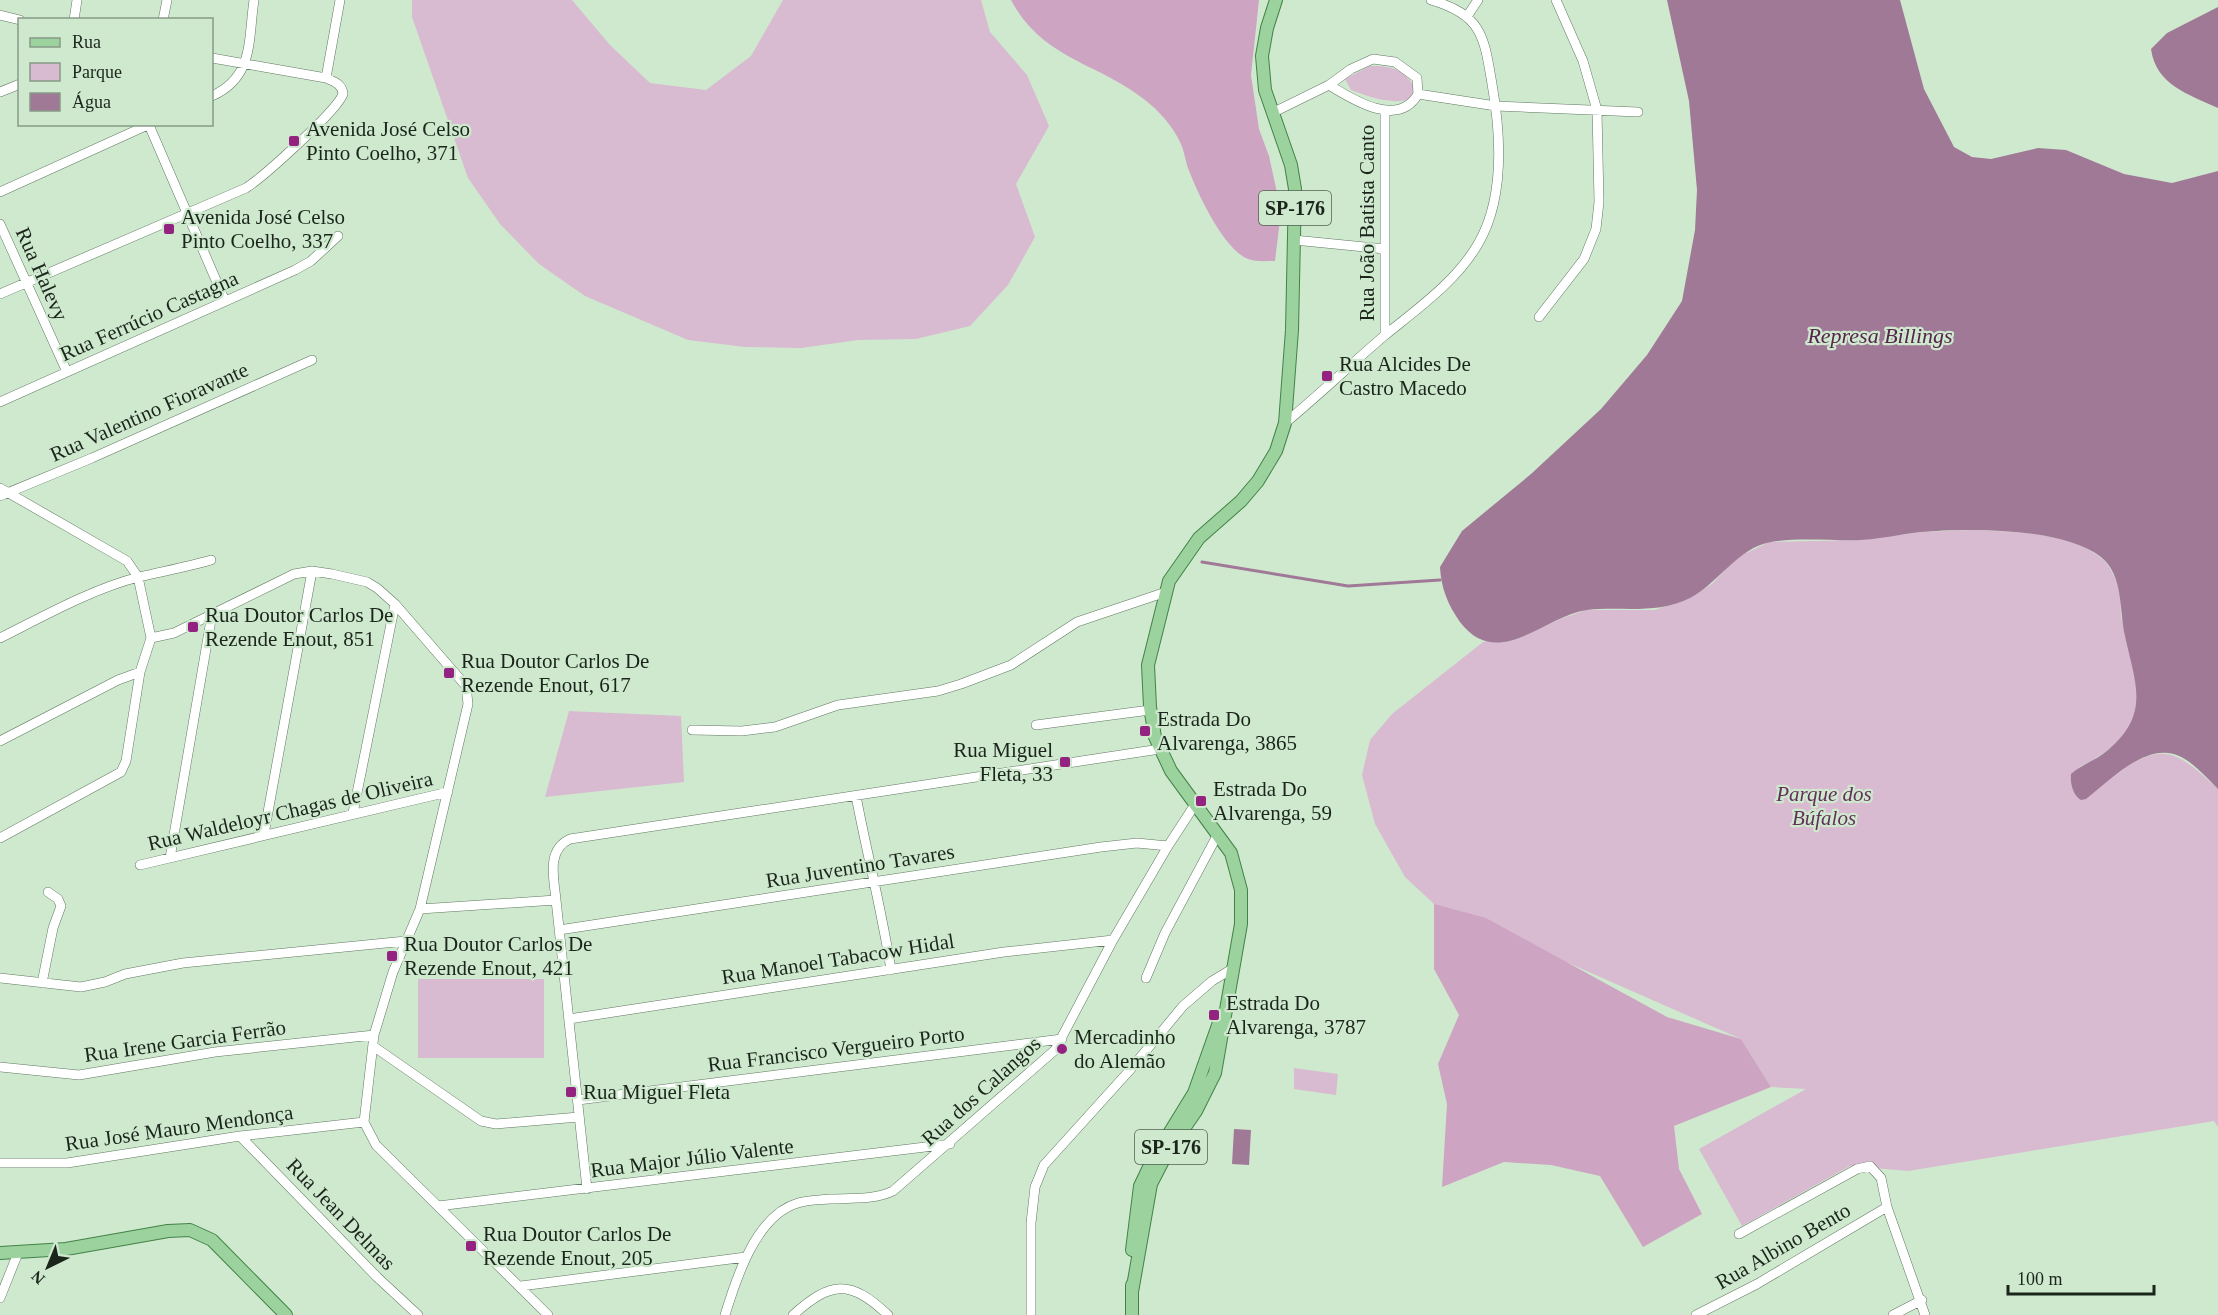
<svg xmlns="http://www.w3.org/2000/svg" width="2218" height="1315" font-family="Georgia,serif">
<rect width="100%" height="100%" fill="#cfe9cf"/>
<!-- green -->
<path fill="#d8bbd0" d="M 412,0 L 572,0 L 610,45 L 650,83 L 706,90 L 751,56 L 783,0 L 981,0 L 990,32 L 1027,75 L 1049,126 L 1016,184 L 1035,237 L 1008,285 L 970,326 L 916,339 L 858,340 L 801,348 L 745,347 L 688,340 L 585,296 L 539,264 L 500,224 L 468,178 L 412,17 Z
M 1370,66 C 1392,65 1407,70 1416,91 L 1413,98 C 1394,106 1369,97 1351,90 L 1345,79 Z
M 1971,530 C 2013,532 2065,531 2100,557 C 2110,564 2117,581 2120,593 C 2122,600 2120,608 2121,616 C 2126,644 2145,688 2136,715 C 2127,739 2101,757 2079,767 L 2115,775 C 2164,739 2178,752 2218,789 L 2218,1127 L 2214,1121 L 1908,1171 L 1850,1166 L 1742,1226 L 1699,1149 L 1806,1089 L 1771,1087 L 1741,1039 L 1434,904 L 1405,877 L 1375,824 L 1362,775 L 1370,740 L 1392,714 L 1483,642 L 1517,639 L 1560,619 L 1586,610 L 1655,610 L 1689,598 L 1712,584 L 1736,558 L 1769,542 L 1863,540 L 1920,532 Z
M 569,711 L 681,716 L 684,782 L 545,797 Z
M 418,979 L 544,979 L 544,1058 L 418,1058 Z
M 1294,1068 L 1338,1074 L 1336,1095 L 1294,1089 Z"/>
<!-- forest -->
<path fill="#cda4c2" d="M 1011,0 L 1259,0 L 1251,75 L 1259,129 L 1269,156 L 1281,211 L 1275,261 C 1267,261 1255,262 1248,259 C 1223,249 1197,192 1188,168 C 1185,159 1184,150 1180,142 C 1172,125 1159,111 1145,100 C 1098,62 1043,60 1011,0 Z
M 1434,904 L 1486,918 L 1667,1017 L 1741,1039 L 1771,1087 L 1674,1126 L 1679,1169 L 1702,1214 L 1643,1247 L 1600,1176 L 1551,1165 L 1504,1162 L 1442,1187 L 1447,1104 L 1438,1064 L 1459,1015 L 1434,969 Z"/>
<!-- water -->
<path fill="#a07996" d="M 1667,0 L 1900,0 L 1924,89 L 1954,147 L 1972,157 L 1991,159 L 2038,148 L 2066,150 L 2124,174 L 2172,183 L 2218,171 L 2218,789 C 2207,778 2193,762 2179,756 C 2147,741 2109,781 2086,799 L 2081,800 C 2073,795 2070,784 2071,774 C 2082,764 2097,760 2108,750 C 2151,714 2135,683 2125,636 C 2119,610 2124,576 2101,557 C 2062,527 1968,528 1920,532 C 1901,534 1881,539 1861,540 C 1832,541 1800,537 1771,542 C 1737,548 1719,583 1690,598 C 1656,615 1622,606 1587,610 C 1544,616 1498,672 1460,622 C 1448,605 1441,588 1440,567 L 1462,531 L 1531,474 L 1601,409 L 1647,355 L 1682,301 L 1695,230 L 1697,190 L 1689,101 Z
M 2218,7 L 2218,108 C 2188,94 2156,85 2151,49 L 2167,33 Z
M 1234,1129 L 1251,1130 L 1249,1165 L 1232,1164 Z"/>
<g fill="none" stroke-linecap="round" stroke-linejoin="round">
<!-- stream -->
<path stroke="#a07996" stroke-width="3" d="M 1202,562 L 1348,586 L 1440,580"/>
<!-- minor casing -->
<g stroke="#607860" stroke-width="10">
<path id="minor" d="M 0,15 L 20,20
M 1468,15 L 1478,0
M 74,20 L 77,0
M 163,20 L 167,0
M 1373,59 L 1395,62 L 1417,78 L 1418,94 C 1398,129 1352,99 1329,85 L 1351,69 Z
M 326,78 L 340,0
M 0,92 L 20,84
M 1418,94 L 1496,106 L 1638,112
M 212,96 C 254,77 248,41 254,0
M 1272,113 L 1329,85
M 149,125 L 225,301
M 0,192 L 150,124
M 0,224 L 67,372
M 1294,240 L 1385,249
M 0,294 L 246,188 C 263,177 337,111 343,94 C 342,84 335,82 326,78 L 212,58
M 1539,317 L 1584,259 L 1596,229 L 1599,202 L 1597,110 L 1583,61 L 1556,0
M 1385,335 L 1385,110
M 0,402 L 295,270 L 311,261 L 338,236
M 1285,423 C 1319,395 1351,364 1384,336 C 1417,309 1456,282 1478,244 C 1505,198 1501,135 1492,84 C 1484,36 1482,15 1431,0
M 0,488 L 127,561 L 138,577 L 151,638 L 140,672 L 118,680 L 0,741
M 0,496 L 92,458 L 312,360
M 0,638 C 42,617 94,588 139,577 C 164,571 187,567 211,560
M 151,638 L 174,633 L 294,574 L 312,571 L 332,574 L 367,582 L 377,588 L 395,604 L 466,686 L 468,704 L 420,909 L 393,972 L 374,1035 L 364,1122 L 376,1145 L 548,1315
M 1036,725 L 1150,710
M 692,730 L 742,731 L 775,727 L 838,705 L 938,691 L 961,684 L 1011,665 L 1077,622 L 1166,592
M 856,796 C 867,854 882,911 891,970
M 353,813 L 395,604
M 264,834 L 312,571
M 0,838 L 121,772 L 126,761 L 140,672
M 170,858 L 212,614
M 140,865 L 448,792
M 420,909 L 556,900
M 559,930 L 1101,847 L 1137,843 L 1168,846
M 0,978 L 81,987 L 105,982 L 125,974 L 183,963 L 406,941
M 1146,978 L 1165,933 L 1218,834
M 42,983 L 53,928 L 61,906 L 58,899 L 48,892
M 569,1019 L 1004,952 L 1113,940
M 373,1046 L 481,1121 L 496,1124 L 579,1117
M 0,1067 L 79,1075 L 215,1052 L 374,1035
M 578,1100 L 1062,1039
M 240,1136 L 377,1277 L 418,1315
M 0,1163 L 67,1163 L 240,1136 L 364,1122
M 587,1189 L 556,900 C 554,878 546,850 570,839 L 1160,749
M 438,1206 L 950,1144
M 1739,1234 L 1857,1169 L 1870,1166 L 1881,1178 L 1887,1207 L 1925,1315
M 521,1286 L 746,1257
M 0,1298 L 18,1253
M 725,1315 C 736,1279 756,1215 798,1203 C 807,1200 819,1200 830,1199 C 850,1198 874,1200 893,1191 L 1055,1050 L 1113,940 L 1168,846 L 1196,803
M 793,1315 C 831,1281 850,1279 888,1315
M 1031,1315 L 1031,1223 L 1035,1187 L 1044,1165 L 1129,1071 L 1183,1006 L 1212,981 L 1232,969
M 1696,1315 L 1757,1284 L 1887,1207
M 1893,1315 L 1922,1300"/>
</g>
<!-- major casing -->
<g stroke="#438246" stroke-width="14">
<path id="major" d="M 1132,1250 L 1140,1186 L 1151,1163 L 1194,1093 L 1222,1014
M 0,1253 L 66,1249 L 168,1231 L 190,1230 L 212,1240 L 286,1315
M 1132,1285 L 1132,1315
M 1132,1292 L 1151,1184 L 1167,1153 L 1196,1111 L 1215,1073 L 1241,924 L 1241,890 L 1231,853 L 1171,771 L 1155,737 L 1150,707 L 1148,665 L 1169,581 L 1199,538 L 1241,501 L 1258,481 L 1276,451 L 1285,423 L 1292,330 L 1295,189 L 1291,165 L 1265,90 L 1262,56 L 1267,28 L 1276,0"/>
</g>
<!-- minor -->
<use href="#minor" stroke="#fff" stroke-width="9"/>
<!-- major -->
<use href="#major" stroke="#9bd29e" stroke-width="12"/>
</g>
<!-- markers -->
<g fill="#942281" stroke="#cfe9cf" stroke-width="2">
<rect x="288" y="135" width="12" height="12" rx="3"/>
<rect x="163" y="223" width="12" height="12" rx="3"/>
<rect x="1321" y="370" width="12" height="12" rx="3"/>
<rect x="187" y="621" width="12" height="12" rx="3"/>
<rect x="443" y="667" width="12" height="12" rx="3"/>
<rect x="1139" y="725" width="12" height="12" rx="3"/>
<rect x="1059" y="756" width="12" height="12" rx="3"/>
<rect x="1195" y="795" width="12" height="12" rx="3"/>
<rect x="386" y="950" width="12" height="12" rx="3"/>
<rect x="1208" y="1009" width="12" height="12" rx="3"/>
<circle cx="1062" cy="1049" r="6"/>
<rect x="565" y="1086" width="12" height="12" rx="3"/>
<rect x="465" y="1240" width="12" height="12" rx="3"/>
</g>
<g text-anchor="middle" stroke-width="4.5" stroke-linejoin="round" paint-order="stroke">
<!-- shield labels -->
<g fill="#cfe9cf" stroke="#516051" stroke-width="1.5">
<rect x="1259" y="191" width="72" height="34" rx="4.5"/>
<rect x="1135" y="1130" width="72" height="34" rx="4.5"/>
</g>
<g font-size="20" font-weight="bold" fill="#1b251b">
<text x="1295" y="215">SP-176</text>
<text x="1171" y="1154">SP-176</text>
</g>
<!-- poi labels -->
<g font-size="21" fill="#1b251b" stroke="#cfe9cf" text-anchor="start">
<text x="306" y="136">Avenida José Celso<tspan x="306" dy="24">Pinto Coelho, 371</tspan></text>
<text x="181" y="224">Avenida José Celso<tspan x="181" dy="24">Pinto Coelho, 337</tspan></text>
<text x="1339" y="371">Rua Alcides De<tspan x="1339" dy="24">Castro Macedo</tspan></text>
<text x="205" y="622">Rua Doutor Carlos De<tspan x="205" dy="24">Rezende Enout, 851</tspan></text>
<text x="461" y="668">Rua Doutor Carlos De<tspan x="461" dy="24">Rezende Enout, 617</tspan></text>
<text x="1157" y="726">Estrada Do<tspan x="1157" dy="24">Alvarenga, 3865</tspan></text>
<text x="1053" y="757" text-anchor="end">Rua Miguel<tspan x="1053" dy="24">Fleta, 33</tspan></text>
<text x="1213" y="796">Estrada Do<tspan x="1213" dy="24">Alvarenga, 59</tspan></text>
<text x="404" y="951">Rua Doutor Carlos De<tspan x="404" dy="24">Rezende Enout, 421</tspan></text>
<text x="1226" y="1010">Estrada Do<tspan x="1226" dy="24">Alvarenga, 3787</tspan></text>
<text x="1074" y="1044">Mercadinho<tspan x="1074" dy="24">do Alemão</tspan></text>
<text x="583" y="1099">Rua Miguel Fleta</text>
<text x="483" y="1241">Rua Doutor Carlos De<tspan x="483" dy="24">Rezende Enout, 205</tspan></text>
</g>
<!-- street labels -->
<g font-size="21" fill="#1b251b" stroke="#cfe9cf">
<text transform="translate(1367 223) rotate(-90)" y="7">Rua João Batista Canto</text>
<text transform="translate(42 274) rotate(66)" y="7">Rua Halevy</text>
<text transform="translate(149 316) rotate(-24)" y="7">Rua Ferrúcio Castagna</text>
<text transform="translate(149 412) rotate(-24)" y="7">Rua Valentino Fioravante</text>
<text transform="translate(290 811) rotate(-13)" y="7">Rua Waldeloyr Chagas de Oliveira</text>
<text transform="translate(860 866) rotate(-9)" y="7">Rua Juventino Tavares</text>
<text transform="translate(838 959) rotate(-9)" y="7">Rua Manoel Tabacow Hidal</text>
<text transform="translate(185 1041) rotate(-8)" y="7">Rua Irene Garcia Ferrão</text>
<text transform="translate(836 1049) rotate(-7)" y="7">Rua Francisco Vergueiro Porto</text>
<text transform="translate(981 1091) rotate(-42)" y="7">Rua dos Calangos</text>
<text transform="translate(179 1128) rotate(-8)" y="7">Rua José Mauro Mendonça</text>
<text transform="translate(692 1158) rotate(-7)" y="7">Rua Major Júlio Valente</text>
<text transform="translate(341 1214) rotate(46)" y="7">Rua Jean Delmas</text>
<text transform="translate(1783 1246) rotate(-30)" y="7">Rua Albino Bento</text>
</g>
<!-- park labels -->
<g font-size="21" font-style="italic" fill="#643059" stroke="#cfe9cf">
<text x="1824" y="801">Parque dos<tspan x="1824" dy="24">Búfalos</tspan></text>
</g>
<!-- water labels -->
<g font-size="22" font-style="italic" fill="#57244c" stroke="#cfe9cf">
<text x="1880" y="343">Represa Billings</text>
</g>
</g>
<!-- legend -->
<rect x="18" y="18" width="195" height="108" fill="#cfe9cf" stroke="#879b87" stroke-width="1.5"/>
<rect x="30" y="38" width="30" height="9" fill="#9bd29e" stroke="#879b87" stroke-width="1.5"/>
<text x="72" y="48" font-size="18" fill="#1b251b">Rua</text>
<rect x="30" y="63" width="30" height="18" fill="#d8bbd0" stroke="#879b87" stroke-width="1.5"/>
<text x="72" y="78" font-size="18" fill="#1b251b">Parque</text>
<rect x="30" y="93" width="30" height="18" fill="#a07996" stroke="#879b87" stroke-width="1.5"/>
<text x="72" y="108" font-size="18" fill="#1b251b">Água</text>
<!-- north arrow -->
<g transform="translate(48 1267) rotate(223)" stroke="#cfe9cf" stroke-width="4.5" paint-order="stroke">
<path d="M0-4.5L10 22L0 15L-10 22Z" fill="#1b251b"/>
<text y="-9" font-size="16" font-weight="bold" text-anchor="middle" fill="#1b251b">N</text>
</g>
<!-- scale -->
<path d="M2008 1285v9h146v-9" fill="none" stroke="#1b251b" stroke-width="3"/>
<text x="2017" y="1285" font-size="18" fill="#1b251b" stroke="#cfe9cf" stroke-width="4.5" paint-order="stroke">100 m</text>
</svg>
